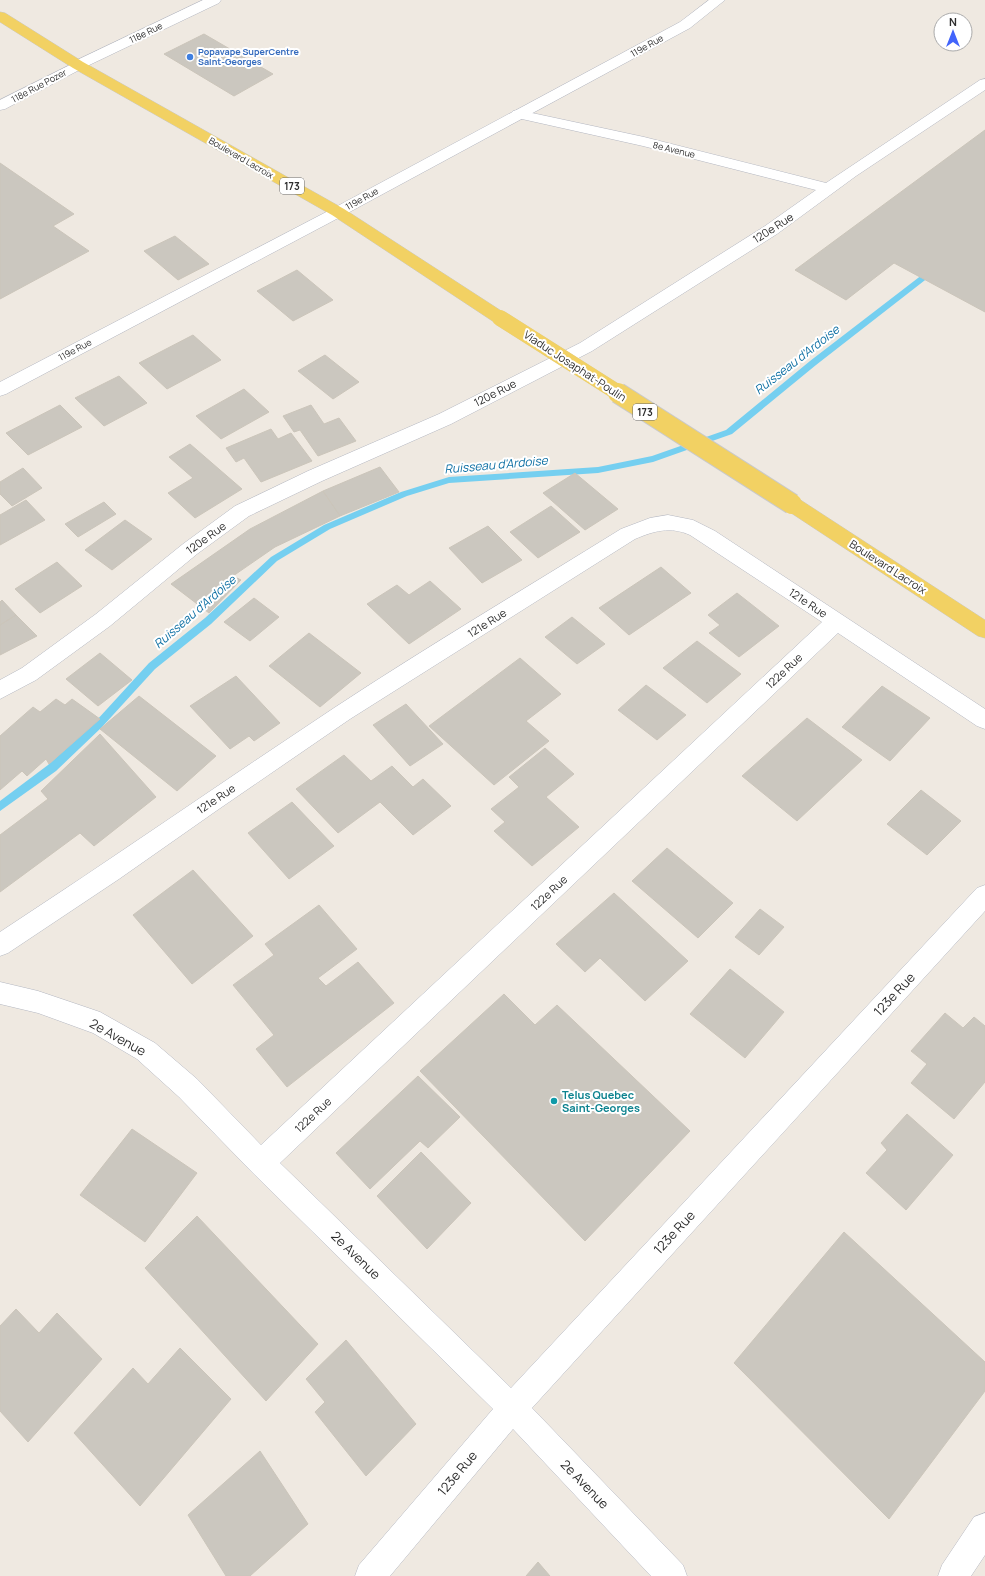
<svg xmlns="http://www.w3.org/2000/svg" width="985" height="1576" font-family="Manrope,sans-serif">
<rect width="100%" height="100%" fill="#efe9e1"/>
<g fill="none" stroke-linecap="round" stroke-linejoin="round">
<!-- stream -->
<path fill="#75cff0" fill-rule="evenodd" d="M 931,268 L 934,268 L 938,270 L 816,365 L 732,434 L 653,462 L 598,473 L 449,483 L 407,496 L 330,529 L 277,561 L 211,624 L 155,669 L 102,727 L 56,771 L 0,811 L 0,801 L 48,765 L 96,721 L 149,663 L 205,618 L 271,557 L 324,525 L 401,492 L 449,477 L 598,467 L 652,456 L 726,430 L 810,361 Z"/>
</g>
<!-- building -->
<path fill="#cbc7bf" stroke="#cbc5ba" d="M 204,34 L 273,74 L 234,96 L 164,54 Z
M 985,130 L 985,312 L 894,263 L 846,300 L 795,270 Z
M 0,163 L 74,214 L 53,226 L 89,251 L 0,299 Z
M 175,236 L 209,264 L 178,280 L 144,251 Z
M 297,270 L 333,300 L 293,321 L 257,291 Z
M 193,335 L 221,360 L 167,389 L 139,363 Z
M 325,355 L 359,382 L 333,399 L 298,371 Z
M 119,376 L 147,403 L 104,426 L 75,398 Z
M 244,389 L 269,412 L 221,439 L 196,416 Z
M 60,405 L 82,427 L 28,455 L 6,433 Z
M 311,405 L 324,424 L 339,418 L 356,441 L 318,456 L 300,430 L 294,432 L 283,416 Z
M 271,429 L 278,439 L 291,433 L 312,461 L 261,482 L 244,458 L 236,462 L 226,448 Z
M 190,444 L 242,489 L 195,518 L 168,493 L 193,478 L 169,457 Z
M 380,467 L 399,492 L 340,516 L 323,491 Z
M 23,468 L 42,488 L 12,506 L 0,494 L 0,482 Z
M 575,473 L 618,509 L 585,530 L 543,493 Z
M 323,491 L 340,516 L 275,547 L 233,576 L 241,580 L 209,613 L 171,584 L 250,529 Z
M 26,500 L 45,520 L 0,545 L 0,515 Z
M 104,502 L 116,514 L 78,537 L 65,524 Z
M 551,506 L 580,532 L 538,558 L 510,532 Z
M 125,520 L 152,539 L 112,570 L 85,550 Z
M 488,526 L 522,560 L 482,583 L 449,548 Z
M 57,562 L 82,586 L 40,613 L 15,589 Z
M 661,567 L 691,593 L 629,635 L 599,608 Z
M 430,581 L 461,609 L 409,644 L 367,604 L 397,585 L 409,595 Z
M 737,593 L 779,626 L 739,657 L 709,633 L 720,625 L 708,615 Z
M 254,598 L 279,617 L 250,641 L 224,622 Z
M 2,600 L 16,615 L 0,625 L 0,602 Z
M 16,615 L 37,636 L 0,655 L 0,625 Z
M 572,617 L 605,644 L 577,664 L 545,637 Z
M 309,633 L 361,673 L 320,707 L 269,666 Z
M 697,641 L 741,674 L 707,703 L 663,668 Z
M 100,653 L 132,680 L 98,706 L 66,679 Z
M 520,658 L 561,694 L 526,721 L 549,741 L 494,785 L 429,726 Z
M 236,676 L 280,723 L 254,741 L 249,736 L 230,749 L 190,706 Z
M 646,685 L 686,715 L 657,740 L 618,710 Z
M 882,686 L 930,718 L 890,761 L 842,727 Z
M 139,696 L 216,756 L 177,791 L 100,729 Z
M 56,699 L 65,705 L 72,699 L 100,719 L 49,764 L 46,759 L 27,776 L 22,771 L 0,790 L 0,736 L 33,707 L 40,712 Z
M 406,704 L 443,744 L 410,766 L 373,725 Z
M 807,718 L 862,760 L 797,821 L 742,776 Z
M 100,734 L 156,797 L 94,846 L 80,833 L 0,892 L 0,835 L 48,799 L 41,791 Z
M 545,748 L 574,774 L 546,797 L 579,827 L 532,866 L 494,831 L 505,822 L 491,809 L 519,787 L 509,777 Z
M 344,755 L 371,781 L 392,766 L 413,787 L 423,779 L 451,806 L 413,835 L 380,802 L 338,833 L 296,789 Z
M 921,790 L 961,821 L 927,855 L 887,824 Z
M 292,802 L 334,846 L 289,879 L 248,833 Z
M 667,848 L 733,903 L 698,938 L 632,881 Z
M 193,870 L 253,936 L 192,984 L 133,915 Z
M 614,893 L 688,961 L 645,1001 L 600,958 L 585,972 L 556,944 Z
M 319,905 L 357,949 L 318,978 L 326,986 L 358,962 L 394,1003 L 287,1087 L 256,1049 L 274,1035 L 233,985 L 274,955 L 265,944 Z
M 760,909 L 784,927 L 759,955 L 735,937 Z
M 730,969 L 784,1012 L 745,1058 L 690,1014 Z
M 504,994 L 535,1025 L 557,1005 L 690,1131 L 585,1241 L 420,1071 Z
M 945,1013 L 963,1028 L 974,1017 L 985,1026 L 985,1082 L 954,1119 L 911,1083 L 927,1064 L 911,1051 Z
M 418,1076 L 460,1117 L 428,1148 L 420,1141 L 370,1189 L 336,1153 Z
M 907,1114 L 953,1155 L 906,1210 L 866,1173 L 887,1150 L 881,1143 Z
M 132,1129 L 197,1173 L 145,1242 L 80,1195 Z
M 421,1152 L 471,1203 L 427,1249 L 377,1196 Z
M 197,1216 L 318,1344 L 266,1401 L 145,1268 Z
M 844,1232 L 985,1362 L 985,1391 L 889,1519 L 734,1363 Z
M 16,1309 L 39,1333 L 57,1313 L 102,1359 L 28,1442 L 0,1411 L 0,1326 Z
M 346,1340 L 416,1424 L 366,1476 L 315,1412 L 325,1402 L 306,1379 Z
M 180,1348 L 231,1399 L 140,1506 L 74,1433 L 133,1368 L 148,1384 Z
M 260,1451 L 308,1524 L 250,1576 L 226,1576 L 188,1515 Z
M 538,1562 L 550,1576 L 526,1576 Z"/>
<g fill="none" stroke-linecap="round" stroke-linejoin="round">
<!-- minor casing -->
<g stroke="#b4b7c1" stroke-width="1">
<path id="minor" d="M 203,0 L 221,0 L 219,3 L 83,68 L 78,69 L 73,68 L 71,65 L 73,62 Z
M 985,79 L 985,90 L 856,176 L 777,234 L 592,351 L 451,424 L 322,481 L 249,516 L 197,554 L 110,626 L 36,680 L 0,699 L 0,680 L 22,668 L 96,614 L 183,544 L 235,506 L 308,471 L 439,414 L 580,343 L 765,226 L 816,190 L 643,146 L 513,117 L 511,114 L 513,111 L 518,110 L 644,137 L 826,183 L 980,80 Z
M 338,207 L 344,209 L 346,212 L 344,215 L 6,394 L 0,396 L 0,382 L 332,209 Z
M 668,515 L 693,520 L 715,531 L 985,709 L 985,729 L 977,726 L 838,633 L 280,1163 L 511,1388 L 977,888 L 985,885 L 985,911 L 532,1408 L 683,1565 L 687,1576 L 651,1576 L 513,1429 L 390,1576 L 355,1576 L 359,1565 L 493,1409 L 252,1172 L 179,1097 L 137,1059 L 93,1033 L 38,1013 L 0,1004 L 0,982 L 38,991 L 100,1012 L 155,1043 L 197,1079 L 261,1145 L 822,622 L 690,535 C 670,526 654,531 635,539 L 350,719 L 216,811 L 119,879 L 8,953 L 0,956 L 0,932 C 112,859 222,782 334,708 C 428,646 526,588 621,529 L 650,518 Z
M 985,1513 L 985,1555 L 971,1576 L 938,1576 L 942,1565 L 974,1517 Z"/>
</g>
<!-- tertiary casing -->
<g stroke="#b4b7c1" stroke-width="1">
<path id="tertiary" d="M 709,0 L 725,0 L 690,28 L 344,215 L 338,217 L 332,215 L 330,212 L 332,209 L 680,22 Z"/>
</g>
<!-- secondary casing -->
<g stroke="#b4b7c1" stroke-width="1">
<path id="secondary" d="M 78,61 L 83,62 L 85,65 L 83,68 L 5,109 L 0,110 L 0,100 Z"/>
</g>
<!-- primary casing -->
<g stroke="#c9c9c9" stroke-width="1">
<path id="primary" d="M 0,12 L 5,13 L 83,62 L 344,209 L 506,314 L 509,318 L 506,322 L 500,324 L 494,322 L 332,215 L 73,68 L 0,22 Z
M 792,497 L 799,499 L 985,620 L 985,638 L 978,636 L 785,509 L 782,504 L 785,499 Z"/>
</g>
<!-- minor -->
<use href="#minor" fill="#fff" fill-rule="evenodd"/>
<!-- tertiary -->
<use href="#tertiary" fill="#fff" fill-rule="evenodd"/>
<!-- secondary -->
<use href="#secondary" fill="#fff" fill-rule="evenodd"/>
<!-- primary -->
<use href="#primary" fill="#f2d163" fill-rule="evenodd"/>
<!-- primary-bridge-far1 casing -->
<g stroke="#c9c9c9" stroke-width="16" stroke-linecap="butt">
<path id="primary-bridge-far1" d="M 500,318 L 620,394"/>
</g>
<!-- primary-bridge casing -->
<g stroke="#c9c9c9" stroke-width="22" stroke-linecap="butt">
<path id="primary-bridge" d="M 618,393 L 792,504"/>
</g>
<!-- primary-bridge-far1 -->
<use href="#primary-bridge-far1" stroke="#f2d163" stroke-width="16"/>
<!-- primary-bridge -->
<use href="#primary-bridge" stroke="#f2d163" stroke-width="20"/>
</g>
<!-- markers -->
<circle fill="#3f7fe0" stroke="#fff" stroke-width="1.5" cx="190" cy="57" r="4"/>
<circle fill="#0f9aa8" stroke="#fff" stroke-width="1.5" cx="554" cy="1101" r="4"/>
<g text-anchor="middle" stroke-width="4" stroke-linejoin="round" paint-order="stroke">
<!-- far-street labels -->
<g font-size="9" fill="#2e2e2e" stroke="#fff">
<text transform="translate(146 33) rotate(-26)" y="3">118e Rue</text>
<text transform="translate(647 46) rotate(-29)" y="3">119e Rue</text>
<text transform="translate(39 86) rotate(-28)" y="3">118e Rue Pozer</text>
<text transform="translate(674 150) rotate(14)" y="3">8e Avenue</text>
<text transform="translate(241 158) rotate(30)" y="3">Boulevard Lacroix</text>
<text transform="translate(362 199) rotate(-29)" y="3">119e Rue</text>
<text transform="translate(75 350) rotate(-28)" y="3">119e Rue</text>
</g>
<!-- far-shop labels -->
<g font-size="9" font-weight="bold" fill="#366cbe" stroke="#fff" text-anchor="start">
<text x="198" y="55">Popavape SuperCentre<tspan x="198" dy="10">Saint-Georges</tspan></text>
</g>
<!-- shield labels -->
<g fill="#fff" stroke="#6d6d6d" stroke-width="1">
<rect x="280" y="178" width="24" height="16" rx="3"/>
<rect x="633" y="404" width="24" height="16" rx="3"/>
</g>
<g font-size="10" font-weight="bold" fill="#2e2e2e">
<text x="292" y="190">173</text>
<text x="645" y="416">173</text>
</g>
<!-- street labels -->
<g font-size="11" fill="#2e2e2e" stroke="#fff">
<text transform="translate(773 228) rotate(-33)" y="4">120e Rue</text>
<text transform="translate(575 366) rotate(33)" y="4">Viaduc Josaphat-Poulin</text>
<text transform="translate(495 393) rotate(-27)" y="4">120e Rue</text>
<text transform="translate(206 538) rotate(-36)" y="4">120e Rue</text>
<text transform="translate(888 567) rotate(33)" y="4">Boulevard Lacroix</text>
<text transform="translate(808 603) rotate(34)" y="4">121e Rue</text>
<text transform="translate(487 623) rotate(-32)" y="4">121e Rue</text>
<text transform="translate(784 671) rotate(-43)" y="4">122e Rue</text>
<text transform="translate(216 799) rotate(-34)" y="4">121e Rue</text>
<text transform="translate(549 893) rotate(-43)" y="4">122e Rue</text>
<text transform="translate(313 1115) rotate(-43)" y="4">122e Rue</text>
</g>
<!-- culture labels -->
<g font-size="11" font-weight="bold" fill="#0d838f" stroke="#fff" text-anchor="start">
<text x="562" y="1099">Telus Quebec<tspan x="562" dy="13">Saint-Georges</tspan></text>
</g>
<!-- water labels -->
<g font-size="12" font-style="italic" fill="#0d6fa3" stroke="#fff">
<text transform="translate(797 360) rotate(-38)" y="4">Ruisseau d'Ardoise</text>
<text transform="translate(496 465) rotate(-5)" y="4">Ruisseau d'Ardoise</text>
<text transform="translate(195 612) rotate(-41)" y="4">Ruisseau d'Ardoise</text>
</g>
<!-- near-street labels -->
<g font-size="13" fill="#2e2e2e" stroke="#fff">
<text transform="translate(894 994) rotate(-47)" y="5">123e Rue</text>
<text transform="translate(118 1037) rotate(29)" y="5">2e Avenue</text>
<text transform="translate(674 1232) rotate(-47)" y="5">123e Rue</text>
<text transform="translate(356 1255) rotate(44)" y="5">2e Avenue</text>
<text transform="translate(457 1473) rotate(-50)" y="5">123e Rue</text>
<text transform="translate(585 1484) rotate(46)" y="5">2e Avenue</text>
</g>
</g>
<!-- north arrow -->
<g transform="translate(953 32)"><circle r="19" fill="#ffffff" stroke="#ababab"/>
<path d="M0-3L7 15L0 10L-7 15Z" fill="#4264fb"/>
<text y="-6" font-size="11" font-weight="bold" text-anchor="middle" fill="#2e2e2e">N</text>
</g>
</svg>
